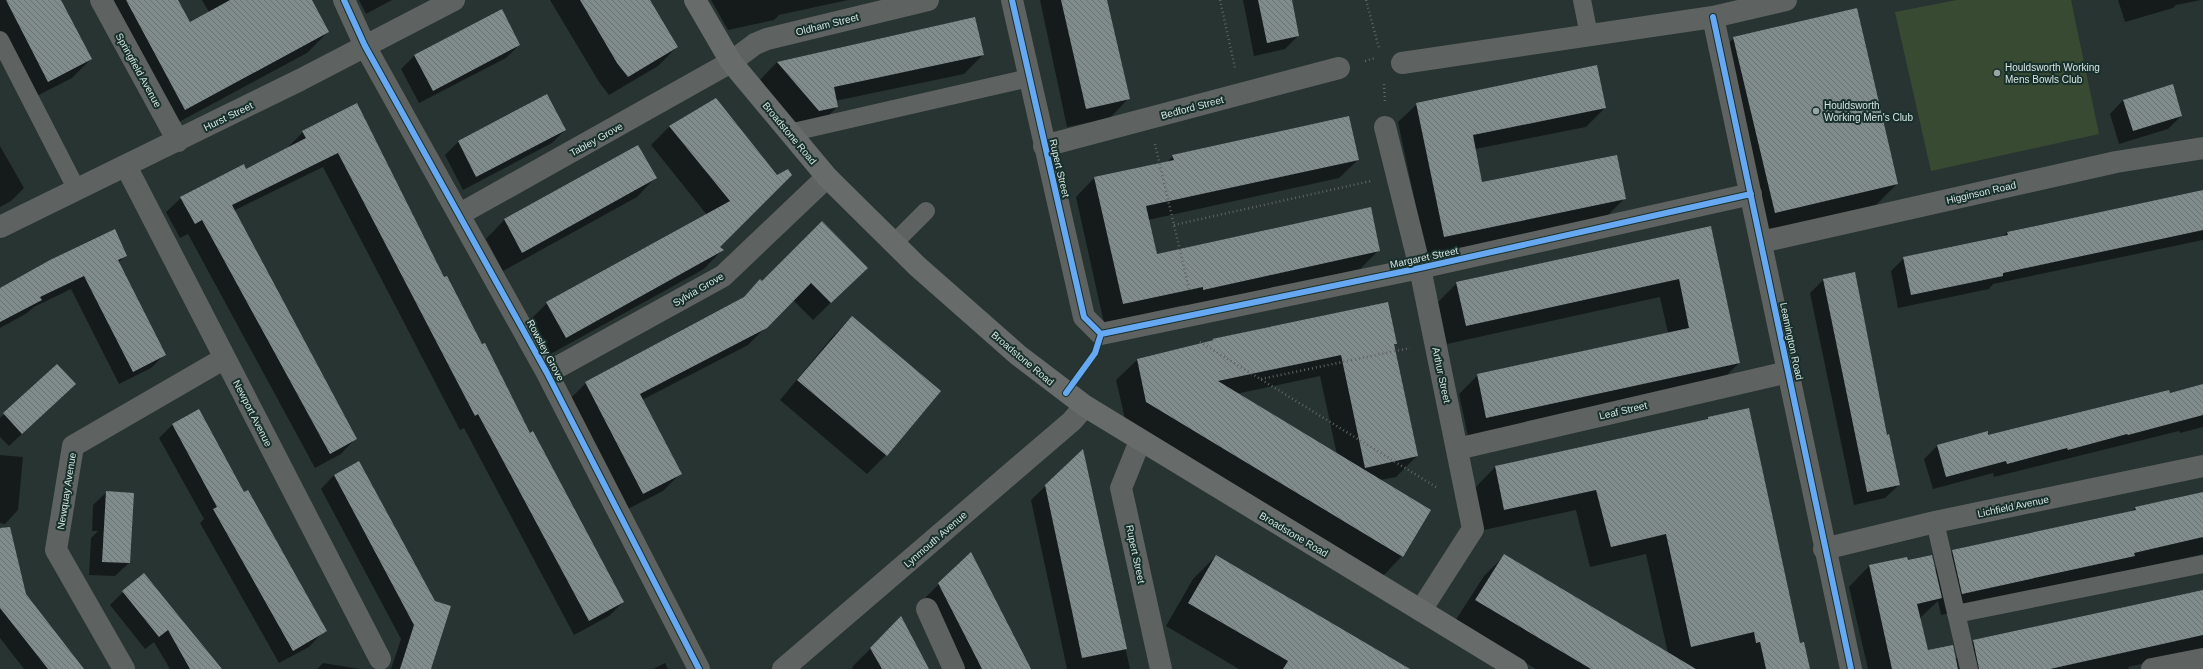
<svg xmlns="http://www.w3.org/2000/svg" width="2203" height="669" font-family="Arial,sans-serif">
<defs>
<pattern id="building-back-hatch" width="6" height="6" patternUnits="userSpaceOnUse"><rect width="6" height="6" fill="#808b8b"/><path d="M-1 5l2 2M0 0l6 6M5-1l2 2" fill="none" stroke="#6a7272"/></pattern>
</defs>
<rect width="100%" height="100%" fill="#283432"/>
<!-- grass -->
<path fill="#394a33" d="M 1957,0 L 2071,0 L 2099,134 L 1931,171 L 1895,12 Z"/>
<!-- shadow -->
<path fill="#0007" fill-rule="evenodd" d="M 0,0 L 60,0 L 91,59 L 72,78 L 29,100 L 0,44 Z
M 95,0 L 177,0 L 189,23 L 209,12 L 202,0 L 311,0 L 328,32 L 307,53 L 164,130 Z
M 359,0 L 392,0 L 366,14 Z
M 550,0 L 649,0 L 677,47 L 658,66 L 609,95 L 599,82 Z
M 711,0 L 848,0 L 779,15 L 774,20 L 728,30 Z
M 1040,0 L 1106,0 L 1128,99 L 1110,118 L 1067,127 Z
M 1243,0 L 1291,0 L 1298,36 L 1285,49 L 1254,56 Z
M 2118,0 L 2201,0 L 2176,5 L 2173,8 L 2125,22 Z
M 501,11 L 519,45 L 506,58 L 419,103 L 401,69 L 414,56 Z
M 1734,38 L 1897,184 L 1874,207 L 1752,236 L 1711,61 Z
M 983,55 L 964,74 L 835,101 L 837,107 L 818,126 L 800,129 L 759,81 L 777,62 Z
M 2172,86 L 2181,116 L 2168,129 L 2119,144 L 2110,114 L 2123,100 Z
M 547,95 L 565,130 L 552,143 L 463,190 L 445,155 L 458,142 Z
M 716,100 L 777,177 L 719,247 L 722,250 L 704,269 L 547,356 L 528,322 L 547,303 L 707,215 L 651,145 L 669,127 Z
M 1417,104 L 1605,108 L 1586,127 L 1475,149 L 1482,183 L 1625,198 L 1606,217 L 1426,255 L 1398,122 Z
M 357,105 L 444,279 L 623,602 L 609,616 L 574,635 L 464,428 L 460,430 L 323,167 L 233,211 L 355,439 L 341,454 L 315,468 L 188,234 L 180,238 L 166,212 L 181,198 L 246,171 L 289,148 L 288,147 L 303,132 Z
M 0,146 L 24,188 L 11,201 L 0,207 Z
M 638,146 L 655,178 L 637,197 L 503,271 L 486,239 L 504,220 Z
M 1173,156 L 1358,160 L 1339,178 L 1148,220 L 1156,255 L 1379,250 L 1360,269 L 1185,308 L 1184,305 L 1104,323 L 1076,197 L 1094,178 L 1166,163 Z
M 2203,191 L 2203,240 L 1993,284 L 1989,289 L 1898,308 L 1891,271 L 1904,258 L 2003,237 L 2007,232 Z
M 1711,227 L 1739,363 L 1720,382 L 1468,436 L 1459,394 L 1478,375 L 1668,333 L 1660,297 L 1447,344 L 1438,302 L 1457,283 Z
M 126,255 L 118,263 L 164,355 L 151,368 L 119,384 L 71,289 L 34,307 L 27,313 L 0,328 L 0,288 Z
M 866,268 L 813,320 L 793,300 L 748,345 L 642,400 L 681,473 L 663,491 L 626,510 L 569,400 L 586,383 L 740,301 L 760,280 L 762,282 Z
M 1823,280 L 1886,436 L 1899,485 L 1885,498 L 1854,505 L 1810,293 Z
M 852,317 L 886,455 L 867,474 L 780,400 L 833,336 Z
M 1395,343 L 1393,346 L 1417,456 L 1396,477 L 1380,480 L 1402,556 L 1382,577 L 1126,423 L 1116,380 L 1137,360 ZM 1320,376 L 1337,455 L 1236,394 Z
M 75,384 L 9,446 L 0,437 L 0,418 L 4,414 Z
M 2203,385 L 2203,427 L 2180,433 L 2179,431 L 1994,477 L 1993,473 L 1933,489 L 1924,459 L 1937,446 L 1988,436 Z
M 198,410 L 322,633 L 309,647 L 279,663 L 200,523 L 204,519 L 159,438 L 172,425 Z
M 1708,418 L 1809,669 L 1536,669 L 1455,621 L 1484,576 L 1504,556 L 1668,653 L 1646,554 L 1590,567 L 1576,510 L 1484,530 L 1475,488 L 1495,467 L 1705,421 Z
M 1082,451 L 1130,669 L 1067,669 L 1031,500 Z
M 0,455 L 23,457 L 18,510 L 5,524 L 0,523 Z
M 359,462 L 430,669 L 391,669 L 401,639 L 321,489 L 334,475 Z
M 107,492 L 129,563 L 115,576 L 89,575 L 91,538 L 98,531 L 92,531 L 93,505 Z
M 2203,493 L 2203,554 L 2117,573 L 2112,577 L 1941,615 L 1938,601 L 1920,618 L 1927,651 L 1956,659 L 1974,641 L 2203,592 L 2203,669 L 2159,660 L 2128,667 L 2129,669 L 1868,669 L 1849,587 L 1869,566 L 1907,561 L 1934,570 L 1953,551 L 2131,512 L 2136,507 Z
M 0,549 L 25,595 L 82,669 L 24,669 L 0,638 Z
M 1216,556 L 1387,669 L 1239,669 L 1166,626 L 1193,579 Z
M 939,584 L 1030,669 L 960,669 L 924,599 Z
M 123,592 L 220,669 L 170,669 L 154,642 L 145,649 L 110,605 Z
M 883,636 L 928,669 L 853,669 L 852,667 Z
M 323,663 L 360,669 L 317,669 Z
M 665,663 L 668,669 L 653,669 Z"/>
<!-- building -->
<path fill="url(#building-back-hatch)" d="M 6,0 L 61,0 L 92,59 L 48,82 Z
M 126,0 L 178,0 L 190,22 L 230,0 L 312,0 L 329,32 L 185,110 Z
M 580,0 L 650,0 L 678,47 L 628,77 L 617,63 Z
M 1061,0 L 1107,0 L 1130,99 L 1086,109 Z
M 1258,0 L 1292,0 L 1299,36 L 1267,43 Z
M 1857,8 L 1898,184 L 1775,213 L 1733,37 Z
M 502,9 L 520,45 L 433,91 L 414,55 Z
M 975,17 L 984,55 L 834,87 L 838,107 L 819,111 L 777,62 Z
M 1597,65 L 1606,108 L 1473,135 L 1482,182 L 1617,155 L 1626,199 L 1444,237 L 1416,103 Z
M 2173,84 L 2182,116 L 2133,131 L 2123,100 Z
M 547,94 L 566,130 L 476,177 L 458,141 Z
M 716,98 L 777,175 L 788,169 L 792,175 L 720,247 L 724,250 L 566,338 L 546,302 L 730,201 L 669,126 Z
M 357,103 L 444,277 L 447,276 L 482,344 L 485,343 L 530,433 L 533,431 L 624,602 L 589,621 L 478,414 L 475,416 L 338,153 L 232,205 L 357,439 L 330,454 L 202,220 L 195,224 L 180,197 L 244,164 L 246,169 L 306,138 L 302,131 Z
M 1349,116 L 1359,160 L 1146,206 L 1157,254 L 1371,207 L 1380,251 L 1203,290 L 1203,287 L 1123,304 L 1094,177 L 1174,160 L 1172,155 Z
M 638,145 L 657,178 L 522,253 L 504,219 Z
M 2203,190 L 2203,230 L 2003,273 L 2003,276 L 1911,295 L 1903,257 L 2008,235 L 2007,232 Z
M 822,221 L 868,268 L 831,303 L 811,283 L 767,328 L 640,394 L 682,474 L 643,494 L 585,382 L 744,297 L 760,279 L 762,281 Z
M 1711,226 L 1740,363 L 1486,418 L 1477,374 L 1689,328 L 1679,279 L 1466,326 L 1456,282 Z
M 115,229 L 127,256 L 118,260 L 166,355 L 133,372 L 84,276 L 40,297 L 42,300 L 0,322 L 0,288 L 50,260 Z
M 1855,272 L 1887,435 L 1889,434 L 1900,485 L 1867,492 L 1823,279 Z
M 1388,302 L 1397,344 L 1394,344 L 1418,456 L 1365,468 L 1341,355 L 1218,381 L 1431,510 L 1403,557 L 1146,402 L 1137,359 L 1214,340 L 1212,339 Z
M 852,316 L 941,391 L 887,456 L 797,380 Z
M 57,364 L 76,384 L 22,434 L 3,413 Z
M 2203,384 L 2203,415 L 2128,435 L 2127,434 L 2068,450 L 2067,448 L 2007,464 L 2006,461 L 1946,477 L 1937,445 L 1988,431 L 1988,435 L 2169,390 L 2170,393 Z
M 1749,408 L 1800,643 L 1804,642 L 1810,669 L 1766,669 L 1760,642 L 1756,643 L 1754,632 L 1691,647 L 1666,534 L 1611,547 L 1596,490 L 1504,510 L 1495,466 L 1708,419 L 1708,417 Z
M 199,409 L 244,492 L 248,490 L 327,631 L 293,651 L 213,509 L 217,507 L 172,424 Z
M 1083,449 L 1127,649 L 1082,658 L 1045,485 Z
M 359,461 L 435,601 L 451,606 L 431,669 L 400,669 L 414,625 L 334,475 Z
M 106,491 L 134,493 L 130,563 L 102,562 Z
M 2203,492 L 2203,537 L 2134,553 L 2135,556 L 1962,594 L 1952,550 L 2136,510 L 2135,507 Z
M 10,527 L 26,594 L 84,669 L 48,669 L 0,608 L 0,528 Z
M 971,552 L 1031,669 L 982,669 L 938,583 Z
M 1504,554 L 1696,669 L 1591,669 L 1475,600 Z
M 1216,555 L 1410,669 L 1283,669 L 1288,661 L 1188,603 Z
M 1932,555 L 1942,598 L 1917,604 L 1928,650 L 1953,645 L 1958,669 L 1892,669 L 1869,565 L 1907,557 L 1908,560 Z
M 144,573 L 169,604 L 222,669 L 190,669 L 168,630 L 159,637 L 122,591 Z
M 2203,590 L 2203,635 L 2050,669 L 1979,669 L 1973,640 Z
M 901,616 L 929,669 L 882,669 L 870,648 Z"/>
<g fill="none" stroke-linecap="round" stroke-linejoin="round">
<!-- path -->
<path stroke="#5f6463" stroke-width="2.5" stroke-dasharray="1 3" stroke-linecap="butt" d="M 1220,0 L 1235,68
M 1366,0 L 1379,48
M 1365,61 L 1375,58
M 1384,84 L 1385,101
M 1155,144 L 1189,289
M 1174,225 L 1371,181
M 1200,342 L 1436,487
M 1261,379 L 1410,348"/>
<!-- service -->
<path stroke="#5e6260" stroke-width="18" d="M 1582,0 L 1589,35
M 0,40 L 77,190
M 789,133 L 1029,78
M 894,243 L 926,211
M 1935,522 L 1969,669
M 1956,614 L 2203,564"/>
<!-- minor -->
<path stroke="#5e6260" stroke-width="22" d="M 101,0 L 178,141
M 344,0 L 365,46 L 547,373 L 699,669
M 1012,0 L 1084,317 L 1101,334 L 1420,268 L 1751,194
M 1713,17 L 1851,669
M 1402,63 L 1713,17 L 1786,0
M 1385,127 L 1420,268 L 1473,529 L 1421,610
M 1044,146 L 1339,68
M 126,166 L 380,659
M 460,214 L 731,62 L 755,44 L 767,39 L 928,0
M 0,227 L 300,80 L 454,0
M 1761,242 L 2116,162 L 2203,148
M 547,373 L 723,276 L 827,177
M 1140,441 L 1121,488 L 1161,669
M 1457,449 L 1788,372
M 1824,549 L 1935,522 L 2203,466
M 927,609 L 954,669
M 124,669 L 56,550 L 73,446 L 225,358
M 783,669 L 1072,421 L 1085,406
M 2152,669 L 2203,659"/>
<!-- secondary -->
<path stroke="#676b69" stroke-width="22" d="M 695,0 L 731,62 L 827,177 L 917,266 L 1018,355 L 1085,406 L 1517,669"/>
<!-- cycleway casing -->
<g stroke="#18302b" stroke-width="8">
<path id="cycleway" d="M 344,0 L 365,46 L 547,373 L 699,669
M 1012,0 L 1084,317 L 1101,334
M 1713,17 L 1851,669
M 1101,334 L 1420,268 L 1751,194
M 1066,393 L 1095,353 L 1101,334"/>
</g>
<!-- cycleway -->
<use href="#cycleway" stroke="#66a8f1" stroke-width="6"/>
</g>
<!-- markers -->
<g fill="#99a6a3" stroke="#18302b" stroke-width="1.5">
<circle cx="1997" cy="73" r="4"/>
<circle cx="1816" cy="111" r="4"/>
</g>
<g text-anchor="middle" stroke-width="4" stroke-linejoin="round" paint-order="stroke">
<!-- street labels -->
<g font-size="10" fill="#d6e4e0" stroke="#18302b">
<text transform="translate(827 24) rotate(-14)" y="4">Oldham Street</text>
<text transform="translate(139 70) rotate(61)" y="4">Springfield Avenue</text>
<text transform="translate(1192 107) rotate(-15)" y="4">Bedford Street</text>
<text transform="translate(228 116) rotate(-26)" y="4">Hurst Street</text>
<text transform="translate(790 133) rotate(50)" y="4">Broadstone Road</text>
<text transform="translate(596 139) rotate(-29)" y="4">Tabley Grove</text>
<text transform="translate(1060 168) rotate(77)" y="4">Rupert Street</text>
<text transform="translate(1981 192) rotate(-13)" y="4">Higginson Road</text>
<text transform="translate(1424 257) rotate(-12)" y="4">Margaret Street</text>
<text transform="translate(698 289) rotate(-30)" y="4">Sylvia Grove</text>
<text transform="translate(1792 341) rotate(78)" y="4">Leamington Road</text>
<text transform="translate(546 350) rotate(62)" y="4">Rowsley Grove</text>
<text transform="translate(1023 358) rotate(40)" y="4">Broadstone Road</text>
<text transform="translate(1442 375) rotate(78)" y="4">Arthur Street</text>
<text transform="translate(1623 410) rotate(-13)" y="4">Leaf Street</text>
<text transform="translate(253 413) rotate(63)" y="4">Newport Avenue</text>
<text transform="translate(66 491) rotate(-81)" y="4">Newquay Avenue</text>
<text transform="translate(2013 506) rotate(-12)" y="4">Lichfield Avenue</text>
<text transform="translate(1294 534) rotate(31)" y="4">Broadstone Road</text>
<text transform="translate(935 539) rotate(-41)" y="4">Lynmouth Avenue</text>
<text transform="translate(1136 554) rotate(78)" y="4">Rupert Street</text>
</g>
<!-- poi labels -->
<g font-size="10" fill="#d6e4e0" stroke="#18302b" text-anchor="start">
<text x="2005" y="71">Houldsworth Working<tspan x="2005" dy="12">Mens Bowls Club</tspan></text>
<text x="1824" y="109">Houldsworth<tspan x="1824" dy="12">Working Men's Club</tspan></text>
</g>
</g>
</svg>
